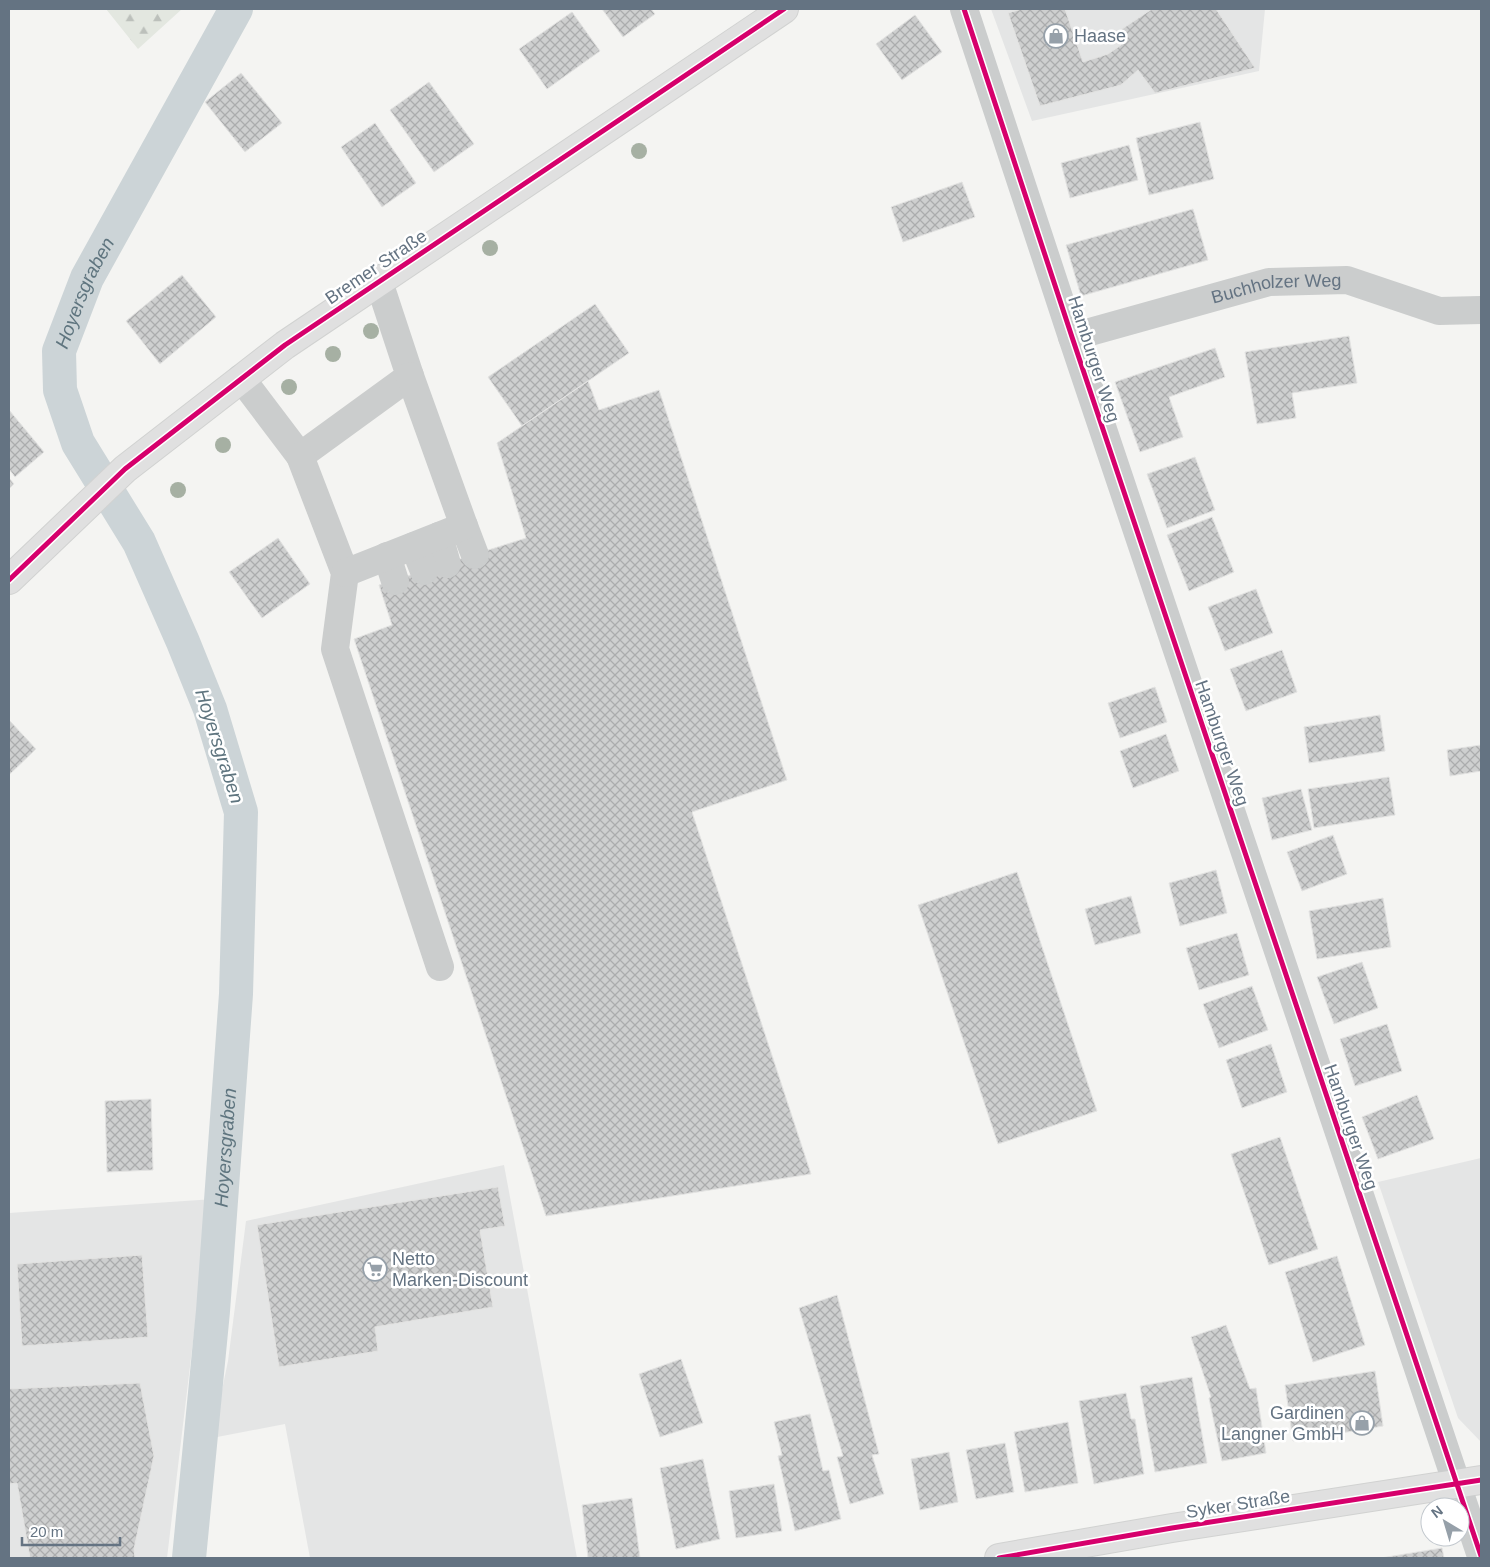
<svg xmlns="http://www.w3.org/2000/svg" width="1490" height="1567" font-family="Helvetica,sans-serif">
<defs>
<pattern id="forest-firs" width="22" height="20" patternUnits="userSpaceOnUse" patternTransform="scale(1.25)"><rect width="22" height="20" fill="#e3e7e0"/><path d="M5 1l3.5 6h-7zM16 11l3.5 6h-7z" fill="#bcc0bb"/></pattern>
<pattern id="building-cross-hatch" width="8" height="8" patternUnits="userSpaceOnUse" patternTransform="scale(1.25)"><rect width="8" height="8" fill="#cecfcf"/><path d="M0 0l8 8M0 8l8-8" fill="none" stroke="#abacad"/></pattern>
</defs>
<rect width="100%" height="100%" fill="#f4f4f2"/>
<!-- built -->
<path fill="#e4e5e5" d="M 991,9 L 1265,9 L 1259,71 L 1032,121 Z
M 1481,1158 L 1481,1442 L 1458,1418 L 1378,1182 Z
M 504,1165 L 577,1558 L 310,1558 L 285,1424 L 212,1438 L 228,1361 L 246,1221 Z
M 214,1199 L 197,1308 L 167,1558 L 9,1558 L 9,1213 Z"/>
<!-- forest -->
<path fill="url(#forest-firs)" d="M 106,9 L 182,9 L 138,49 Z"/>
<g fill="none" stroke-linecap="round" stroke-linejoin="round">
<!-- canal -->
<path stroke="#ccd4d7" stroke-width="34" id="s1" d="M 189,1558 L 213,1311 L 236,994 L 241,812 L 210,709 L 183,642 L 139,542 L 78,443 L 60,390 L 59,351 L 87,278 L 236,9"/>
</g>
<!-- building -->
<path fill="url(#building-cross-hatch)" stroke="#e3e3e2" d="M 602,9 L 651,9 L 655,14 L 623,37 Z
M 1022,9 L 1065,9 L 1083,62 L 1108,54 L 1121,45 L 1113,35 L 1152,9 L 1216,9 L 1255,68 L 1155,93 L 1138,70 L 1121,85 L 1040,106 L 1008,13 Z
M 572,12 L 600,51 L 547,89 L 519,49 Z
M 915,15 L 942,52 L 902,80 L 876,44 Z
M 241,73 L 282,123 L 245,152 L 205,102 Z
M 429,82 L 474,144 L 434,172 L 390,110 Z
M 1200,122 L 1214,179 L 1149,195 L 1136,138 Z
M 375,123 L 416,183 L 382,207 L 341,147 Z
M 1129,145 L 1138,180 L 1070,198 L 1061,163 Z
M 962,182 L 975,217 L 903,242 L 891,207 Z
M 1193,209 L 1208,260 L 1081,296 L 1066,245 Z
M 182,275 L 216,317 L 160,364 L 126,321 Z
M 595,304 L 629,353 L 522,426 L 488,377 Z
M 1349,336 L 1357,383 L 1292,393 L 1296,418 L 1257,424 L 1245,352 Z
M 1215,348 L 1225,377 L 1169,397 L 1183,437 L 1140,452 L 1115,382 Z
M 588,381 L 599,410 L 659,390 L 787,780 L 692,812 L 811,1174 L 546,1216 L 354,639 L 392,625 L 379,585 L 526,538 L 497,443 Z
M 9,410 L 44,452 L 15,477 L 9,469 Z
M 1195,457 L 1215,510 L 1167,528 L 1147,474 Z
M 9,478 L 14,484 L 9,489 Z
M 1212,517 L 1234,572 L 1189,591 L 1167,535 Z
M 278,538 L 310,584 L 262,618 L 229,572 Z
M 1256,589 L 1273,633 L 1225,651 L 1208,607 Z
M 1282,650 L 1297,692 L 1246,711 L 1230,669 Z
M 1155,687 L 1167,722 L 1120,738 L 1108,703 Z
M 1380,715 L 1385,751 L 1309,763 L 1304,727 Z
M 9,720 L 36,749 L 9,775 Z
M 1166,734 L 1179,771 L 1133,788 L 1120,751 Z
M 1481,745 L 1481,771 L 1450,776 L 1447,750 Z
M 1389,777 L 1395,815 L 1314,828 L 1308,789 Z
M 1301,789 L 1312,830 L 1272,840 L 1262,798 Z
M 1333,835 L 1347,874 L 1302,891 L 1287,852 Z
M 1216,870 L 1227,913 L 1180,926 L 1169,883 Z
M 1017,872 L 1097,1111 L 998,1144 L 918,905 Z
M 1131,896 L 1141,933 L 1095,945 L 1085,909 Z
M 1383,898 L 1391,947 L 1317,959 L 1309,911 Z
M 1237,933 L 1249,975 L 1199,990 L 1186,948 Z
M 1362,962 L 1378,1008 L 1334,1024 L 1317,977 Z
M 1252,986 L 1268,1030 L 1219,1048 L 1203,1004 Z
M 1387,1024 L 1402,1071 L 1355,1086 L 1340,1039 Z
M 1271,1044 L 1287,1092 L 1242,1108 L 1226,1060 Z
M 1417,1095 L 1434,1139 L 1378,1159 L 1362,1117 Z
M 151,1099 L 153,1170 L 107,1172 L 105,1101 Z
M 1280,1137 L 1318,1249 L 1269,1265 L 1231,1154 Z
M 498,1187 L 505,1226 L 480,1230 L 493,1307 L 375,1327 L 378,1351 L 279,1367 L 257,1225 Z
M 142,1255 L 148,1337 L 22,1346 L 17,1264 Z
M 1337,1256 L 1365,1345 L 1313,1362 L 1285,1272 Z
M 837,1295 L 879,1454 L 872,1455 L 884,1494 L 850,1504 L 837,1457 L 843,1456 L 799,1308 Z
M 1226,1325 L 1250,1389 L 1256,1388 L 1266,1453 L 1222,1461 L 1209,1398 L 1211,1397 L 1191,1337 Z
M 681,1359 L 703,1423 L 660,1437 L 639,1374 Z
M 1375,1371 L 1383,1426 L 1293,1441 L 1285,1385 Z
M 1192,1377 L 1207,1463 L 1155,1472 L 1140,1386 Z
M 140,1383 L 154,1456 L 134,1549 L 135,1558 L 30,1558 L 17,1483 L 9,1484 L 9,1389 Z
M 1126,1393 L 1131,1419 L 1135,1419 L 1144,1474 L 1094,1484 L 1079,1401 Z
M 810,1414 L 823,1471 L 829,1470 L 841,1519 L 795,1531 L 778,1456 L 782,1455 L 774,1422 Z
M 1068,1422 L 1078,1483 L 1025,1492 L 1014,1432 Z
M 1005,1443 L 1014,1492 L 976,1499 L 966,1450 Z
M 949,1452 L 958,1502 L 920,1510 L 911,1459 Z
M 703,1459 L 720,1539 L 676,1549 L 660,1468 Z
M 774,1484 L 782,1531 L 736,1538 L 729,1491 Z
M 632,1498 L 640,1558 L 588,1558 L 582,1505 Z
M 1442,1548 L 1444,1558 L 1381,1558 Z"/>
<g fill="none" stroke-linecap="round" stroke-linejoin="round">
<!-- major casing -->
<g stroke="#d1d2d1" stroke-width="30">
<path id="major" d="M 9,580 L 125,469 L 285,345 L 784,9
M 999,1558 L 1172,1528 L 1481,1480"/>
</g>
<!-- minor -->
<g stroke="#cbcdcd" stroke-width="28">
<path d="M 964,9 L 1072,337 L 1481,1556"/>
<path id="s2" d="M 1072,337 L 1269,282 L 1347,280 L 1439,311 L 1481,310"/>
<path d="M 241,378 L 300,456 L 410,376 L 379,282"/>
<path d="M 300,456 L 345,573 L 335,649 L 440,967"/>
<path d="M 464,526 L 475,555"/>
<path d="M 439,536 L 447,564"/>
<path d="M 414,546 L 424,571"/>
<path d="M 387,556 L 395,581"/>
<path d="M 345,573 L 464,526 L 410,376"/>
</g>
<!-- major -->
<use href="#major" stroke="#e0e0e0" stroke-width="28"/>
<!-- cycleway casing -->
<g stroke="#fff" stroke-width="8">
<path id="cycleway" d="M 964,9 L 1072,337 L 1481,1556
M 9,580 L 125,469 L 285,345 L 784,9
M 999,1558 L 1172,1528 L 1481,1480"/>
</g>
<!-- cycleway -->
<use href="#cycleway" stroke="#d6006c" stroke-width="5"/>
</g>
<!-- trees -->
<g fill="#a6b0a3">
<circle cx="639" cy="151" r="8"/>
<circle cx="490" cy="248" r="8"/>
<circle cx="371" cy="331" r="8"/>
<circle cx="333" cy="354" r="8"/>
<circle cx="289" cy="387" r="8"/>
<circle cx="223" cy="445" r="8"/>
<circle cx="178" cy="490" r="8"/>
</g>
<!-- icons -->
<defs>
<g id="shop-ring" transform="scale(1.25)"><circle r="9.5" fill="#fff" stroke="#96a0a9" stroke-width="1.5"/><path d="M-5-2.5h2.3a2.7 3.5 0 0 1 5.4 0H5L5.5 6h-11ZM-1.5-2.5h3a1.5 2.3 0 0 0-3 0Z" fill="#96a0a9"/></g>
<g id="supermarket-ring" transform="scale(1.25)"><circle r="9.5" fill="#fff" stroke="#96a0a9" stroke-width="1.5"/><path d="M-6-5.5h2.5l.6 2H6L4.5 2H-2.5L-4.4-4H-6ZM-1.5 3.2a1.3 1.3 0 1 0 .1 0ZM3 3.2a1.3 1.3 0 1 0 .1 0Z" fill="#96a0a9"/></g>
</defs>
<g fill-rule="evenodd">
<use href="#shop-ring" x="1056" y="36"/>
<use href="#supermarket-ring" x="375" y="1269"/>
<use href="#shop-ring" x="1362" y="1423"/>
</g>
<g text-anchor="middle" stroke-width="5" stroke-linejoin="round" paint-order="stroke">
<!-- poi labels -->
<g font-size="18" fill="#647382" stroke="#fff" text-anchor="start">
<text x="1074" y="42">Haase</text>
<text x="392" y="1265">Netto<tspan x="392" dy="21">Marken-Discount</tspan></text>
<text x="1344" y="1419" text-anchor="end">Gardinen<tspan x="1344" dy="21">Langner GmbH</tspan></text>
</g>
<!-- street labels -->
<g font-size="18" fill="#647382" stroke="#fff">
<text transform="translate(376 267) rotate(-34)" y="6">Bremer Straße</text>
<text dy="6" stroke="none"><textPath href="#s2" startOffset="211">Buchholzer Weg</textPath></text>
<text transform="translate(1094 359) rotate(72)" y="6">Hamburger Weg</text>
<text transform="translate(1222 743) rotate(71)" y="6">Hamburger Weg</text>
<text transform="translate(1351 1127) rotate(71)" y="6">Hamburger Weg</text>
<text transform="translate(1238 1504) rotate(-9)" y="6">Syker Straße</text>
</g>
<!-- water labels -->
<g font-size="19" font-style="italic" fill="#5f757f" stroke="#fff">
<text dy="7" stroke="none"><textPath href="#s1" startOffset="1312">Hoyersgraben</textPath></text>
<text transform="translate(220 746) rotate(72)" y="7">Hoyersgraben</text>
<text dy="7" stroke="none"><textPath href="#s1" startOffset="412">Hoyersgraben</textPath></text>
</g>
</g>
<!-- border -->
<rect width="1490" height="1567" fill="none" stroke="#647382" stroke-width="20"/>
<!-- north arrow -->
<g transform="translate(1445 1522) rotate(322)"><circle r="24" fill="#ffffff" stroke="#c1c7cd"/>
<path d="M0-4L9 19L0 12L-9 19Z" fill="#96a0a9"/>
<text y="-8" font-size="14" font-weight="bold" text-anchor="middle" fill="#647382">N</text>
</g>
<!-- scale -->
<path d="M22 1537v8h98v-8" fill="none" stroke="#647382" stroke-width="2.5"/>
<text x="30" y="1537" font-size="15" fill="#647382" stroke="#ffffff" stroke-width="4" paint-order="stroke">20 m</text>
</svg>
